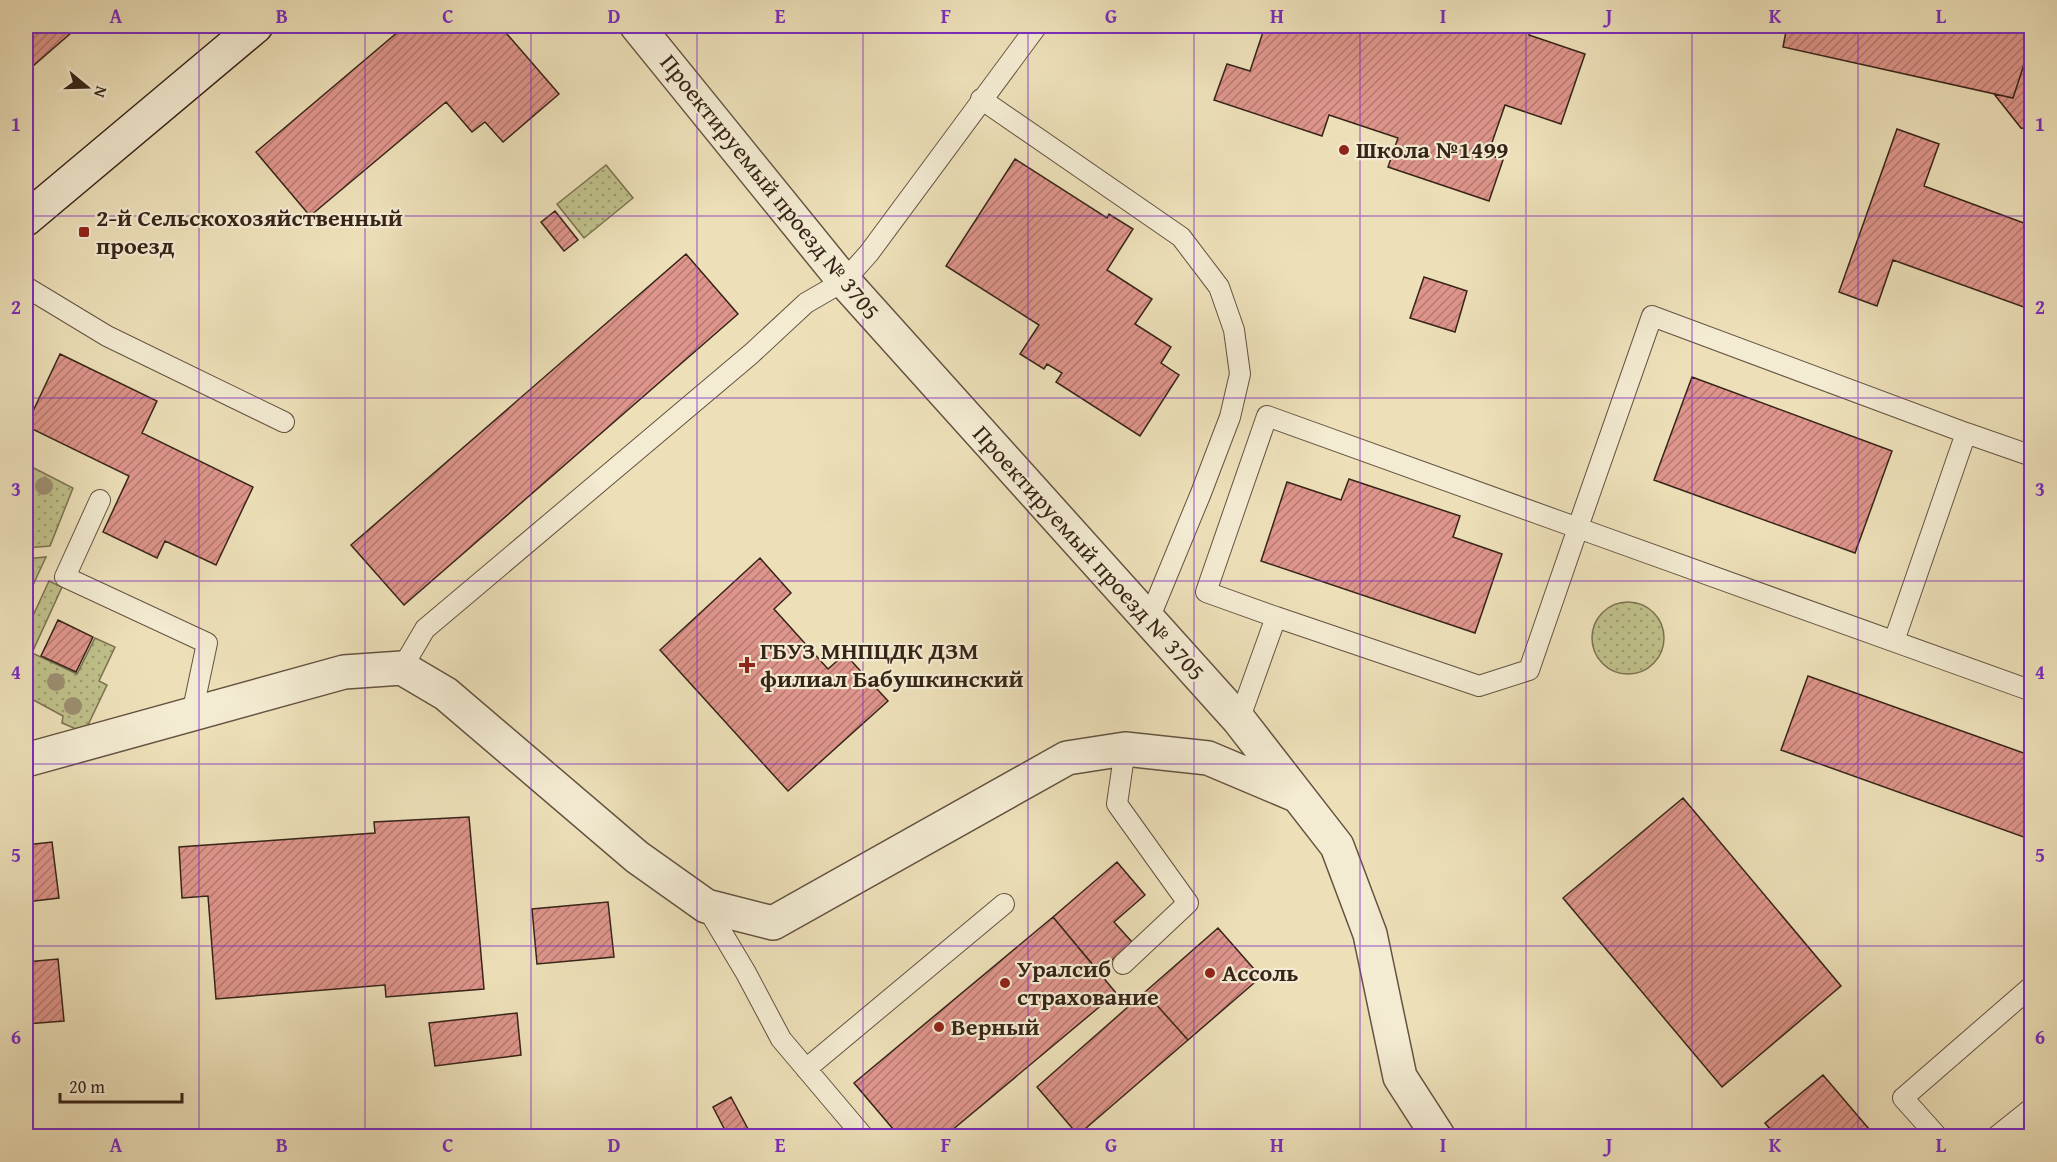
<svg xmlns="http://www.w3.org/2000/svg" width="2057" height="1162" font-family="'Gentium Book Plus',serif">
<defs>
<pattern id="green-dots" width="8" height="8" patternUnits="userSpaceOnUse" patternTransform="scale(1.5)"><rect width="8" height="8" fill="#bfc08a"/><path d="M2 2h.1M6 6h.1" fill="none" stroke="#9c9c70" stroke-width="1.8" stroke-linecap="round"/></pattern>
<pattern id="building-hatch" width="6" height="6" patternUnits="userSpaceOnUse" patternTransform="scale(1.5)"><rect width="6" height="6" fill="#de958b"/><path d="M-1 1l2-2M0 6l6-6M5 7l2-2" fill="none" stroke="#b57971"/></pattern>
</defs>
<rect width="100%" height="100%" fill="#ede0b9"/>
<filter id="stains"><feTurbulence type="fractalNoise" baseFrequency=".00333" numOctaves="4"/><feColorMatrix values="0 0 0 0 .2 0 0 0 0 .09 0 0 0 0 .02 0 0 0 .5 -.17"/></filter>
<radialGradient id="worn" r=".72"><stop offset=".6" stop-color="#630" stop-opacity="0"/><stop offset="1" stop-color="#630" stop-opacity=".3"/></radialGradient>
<!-- green -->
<path fill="url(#green-dots)" stroke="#7b7251" stroke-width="1.5" d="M 606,165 L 633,198 L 584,238 L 557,204 Z
M 26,464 L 73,488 L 50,546 L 26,548 Z
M 46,557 L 26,600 L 26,559 Z
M 49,581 L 62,587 L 32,653 L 77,674 L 95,638 L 115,647 L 99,681 L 107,685 L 88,725 L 76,729 L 62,723 L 63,716 L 26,696 L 26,631 Z
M1592 638a36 36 0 1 1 72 0a36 36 0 1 1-72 0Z"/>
<!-- building -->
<path fill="url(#building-hatch)" stroke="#372418" stroke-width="1.5" d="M 26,26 L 79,26 L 26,72 Z
M 405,26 L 500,26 L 559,94 L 503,142 L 485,122 L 472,132 L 446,102 L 310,216 L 256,152 Z
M 1265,26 L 1532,26 L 1529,35 L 1585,54 L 1561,124 L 1505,105 L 1488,154 L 1503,160 L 1489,201 L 1388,167 L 1398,138 L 1329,115 L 1322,136 L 1214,100 L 1227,64 L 1250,71 Z
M 1787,26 L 2032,26 L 2032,40 L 2013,98 L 1783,47 Z
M 2032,40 L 2032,130 L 2021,128 L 1994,94 L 2013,98 Z
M 1897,129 L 1939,144 L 1924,186 L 2032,226 L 2032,310 L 1893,260 L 1877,306 L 1839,292 Z
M 1015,159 L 1107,218 L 1109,214 L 1133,229 L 1107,270 L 1152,299 L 1135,324 L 1171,347 L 1161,363 L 1179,375 L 1140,436 L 1056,382 L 1062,373 L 1047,364 L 1044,369 L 1020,354 L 1039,325 L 946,266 Z
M 555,211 L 578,240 L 564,251 L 541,222 Z
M 686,254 L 738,314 L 404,605 L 351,545 Z
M 1424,277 L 1467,291 L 1455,332 L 1410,318 Z
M 60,354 L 157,401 L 142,433 L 253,487 L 216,565 L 165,541 L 157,558 L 103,532 L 129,476 L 26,426 Z
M 1692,377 L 1892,451 L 1855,553 L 1654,480 Z
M 1349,479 L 1460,516 L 1453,537 L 1502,554 L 1475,633 L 1261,561 L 1287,482 L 1341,500 Z
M 760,558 L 791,593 L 774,609 L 828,669 L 845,654 L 888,701 L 788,791 L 660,650 Z
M 58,620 L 93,637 L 76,672 L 41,656 Z
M 1808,676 L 2032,756 L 2032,840 L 1781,750 Z
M 1683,798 L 1841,986 L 1722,1087 L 1563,898 Z
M 469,817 L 484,989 L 386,997 L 385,985 L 216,999 L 208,896 L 182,898 L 179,847 L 375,833 L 374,822 Z
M 52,842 L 59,898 L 26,902 L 26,845 Z
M 1117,862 L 1145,895 L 1114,922 L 1132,942 L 1099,972 L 1053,917 Z
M 608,902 L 614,957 L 537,964 L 532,909 Z
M 1053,917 L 1116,993 L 945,1136 L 899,1136 L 854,1083 Z
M 1218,928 L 1261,977 L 1188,1040 L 1145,992 Z
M 58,959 L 64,1021 L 26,1024 L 26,962 Z
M 1145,992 L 1188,1040 L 1078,1135 L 1037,1087 Z
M 517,1013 L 521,1055 L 435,1066 L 429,1023 Z
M 1823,1075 L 1875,1136 L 1776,1136 L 1765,1123 Z
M 731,1097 L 748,1129 L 735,1136 L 728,1136 L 713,1107 Z"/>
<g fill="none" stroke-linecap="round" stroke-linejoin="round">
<!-- service casing -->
<g stroke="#645340" stroke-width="22">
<path id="service" d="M 981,99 L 1181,237 L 1219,287 L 1234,330 L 1240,374 L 1230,417 L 1201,493 L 1149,619
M 26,287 L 107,336 L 284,422
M 1966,433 L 2032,456
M 100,500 L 65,577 L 207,643 L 192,714
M 1578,527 L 1652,316 L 1966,433 L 1894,641
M 1276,617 L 1206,592 L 1267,416 L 1578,528
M 402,668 L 425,629 L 751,354 L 806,303 L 844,281 L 869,253 L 1037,26
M 1239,720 L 1276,617 L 1479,686 L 1529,670 L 1578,528 L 2032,691
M 706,906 L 746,973 L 781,1039 L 863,1136
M 1123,964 L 1188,903 L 1117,804 L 1125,749
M 806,1069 L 1004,904
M 1937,1136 L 1903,1098 L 2032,986
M 1997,1136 L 2032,1108"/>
</g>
<!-- minor casing -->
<g stroke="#645340" stroke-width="36">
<path id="minor" d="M 637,26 L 844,281 L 1239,720 L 1337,846 L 1370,934 L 1400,1077 L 1438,1136
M 26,760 L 344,672 L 402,668 L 446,694 L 637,857 L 706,906 L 773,923 L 1067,758 L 1125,749 L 1208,758 L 1298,796"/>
</g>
<!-- secondary casing -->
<g stroke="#372418" stroke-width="36">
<path id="secondary" d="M 26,219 L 256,26"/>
</g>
<!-- service -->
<use href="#service" stroke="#f3ebd2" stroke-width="20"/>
<!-- minor -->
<use href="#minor" stroke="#f3ebd2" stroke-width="33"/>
<!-- secondary -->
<use href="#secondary" stroke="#f3ebd2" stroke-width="33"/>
</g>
<!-- trees -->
<g fill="#9c8e70">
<circle cx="44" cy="486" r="9"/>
<circle cx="56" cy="682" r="9"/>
<circle cx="73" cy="706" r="9"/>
</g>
<!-- grid -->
<path fill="none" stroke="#7b2cbf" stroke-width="1.5" stroke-opacity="0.55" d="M 199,26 L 199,1136M 365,26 L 365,1136M 531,26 L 531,1136M 697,26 L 697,1136M 863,26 L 863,1136M 1028,26 L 1028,1136M 1194,26 L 1194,1136M 1360,26 L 1360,1136M 1526,26 L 1526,1136M 1692,26 L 1692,1136M 1858,26 L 1858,1136M 26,216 L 2032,216M 26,398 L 2032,398M 26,581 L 2032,581M 26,764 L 2032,764M 26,946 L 2032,946"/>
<!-- markers -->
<g fill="#8f2418" stroke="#f3ebd2" stroke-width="2">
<circle cx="1344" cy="150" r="6"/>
<rect x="78" y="226" width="12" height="12" rx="3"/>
<path d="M744 656h6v6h6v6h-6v6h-6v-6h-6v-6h6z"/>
<circle cx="1210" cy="973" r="6"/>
<circle cx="1005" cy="983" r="6"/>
<circle cx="939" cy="1027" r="6"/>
</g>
<g text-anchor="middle" stroke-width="4.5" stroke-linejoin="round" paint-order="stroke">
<!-- poi labels -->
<g font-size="24" font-weight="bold" fill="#372418" stroke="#f3ebd2" text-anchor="start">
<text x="1356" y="158">Школа №1499</text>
<text x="96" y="226">2-й Сельскохозяйственный<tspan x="96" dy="28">проезд</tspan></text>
<text x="760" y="659">ГБУЗ МНПЦДК ДЗМ<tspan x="760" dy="28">филиал Бабушкинский</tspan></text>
<text x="1017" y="977">Уралсиб<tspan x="1017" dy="28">страхование</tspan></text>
<text x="1222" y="981">Ассоль</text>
<text x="951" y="1035">Верный</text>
</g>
<!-- street labels -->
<g font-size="24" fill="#372418" stroke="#f3ebd2">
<text transform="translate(770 187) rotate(51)" y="8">Проектируемый проезд № 3705</text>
<text transform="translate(1089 553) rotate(48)" y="8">Проектируемый проезд № 3705</text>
</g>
</g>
<!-- margin -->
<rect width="2057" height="1162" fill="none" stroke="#ede0b9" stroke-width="66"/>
<!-- north arrow -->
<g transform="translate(87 87) rotate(109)" stroke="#f3ebd2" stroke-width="4.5" paint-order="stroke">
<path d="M0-4.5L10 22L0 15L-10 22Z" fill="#372418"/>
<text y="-9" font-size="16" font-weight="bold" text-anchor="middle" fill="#372418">N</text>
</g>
<!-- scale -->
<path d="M60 1093v9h122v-9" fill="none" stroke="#372418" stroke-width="3"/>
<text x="69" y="1093" font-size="18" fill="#372418" stroke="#f3ebd2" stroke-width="4.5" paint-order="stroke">20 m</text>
<rect x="33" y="33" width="1991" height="1096" fill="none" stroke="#7b2cbf" stroke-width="2"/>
<g font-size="20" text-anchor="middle" font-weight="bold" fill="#7b2cbf">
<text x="116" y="23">A</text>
<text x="282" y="23">B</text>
<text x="448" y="23">C</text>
<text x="614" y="23">D</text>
<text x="780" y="23">E</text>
<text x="946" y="23">F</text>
<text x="1111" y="23">G</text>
<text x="1277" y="23">H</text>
<text x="1443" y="23">I</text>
<text x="1609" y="23">J</text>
<text x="1775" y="23">K</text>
<text x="1941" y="23">L</text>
<text x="16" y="131">1</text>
<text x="2040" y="131">1</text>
<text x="16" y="314">2</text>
<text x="2040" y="314">2</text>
<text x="16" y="496">3</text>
<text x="2040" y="496">3</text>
<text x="16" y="679">4</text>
<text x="2040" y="679">4</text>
<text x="16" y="862">5</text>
<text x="2040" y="862">5</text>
<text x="16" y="1044">6</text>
<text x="2040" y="1044">6</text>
<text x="116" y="1152">A</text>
<text x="282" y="1152">B</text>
<text x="448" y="1152">C</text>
<text x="614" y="1152">D</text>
<text x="780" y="1152">E</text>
<text x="946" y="1152">F</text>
<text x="1111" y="1152">G</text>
<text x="1277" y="1152">H</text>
<text x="1443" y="1152">I</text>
<text x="1609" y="1152">J</text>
<text x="1775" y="1152">K</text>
<text x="1941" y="1152">L</text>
</g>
<rect width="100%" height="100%" filter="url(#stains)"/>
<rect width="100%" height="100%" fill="url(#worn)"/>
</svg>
